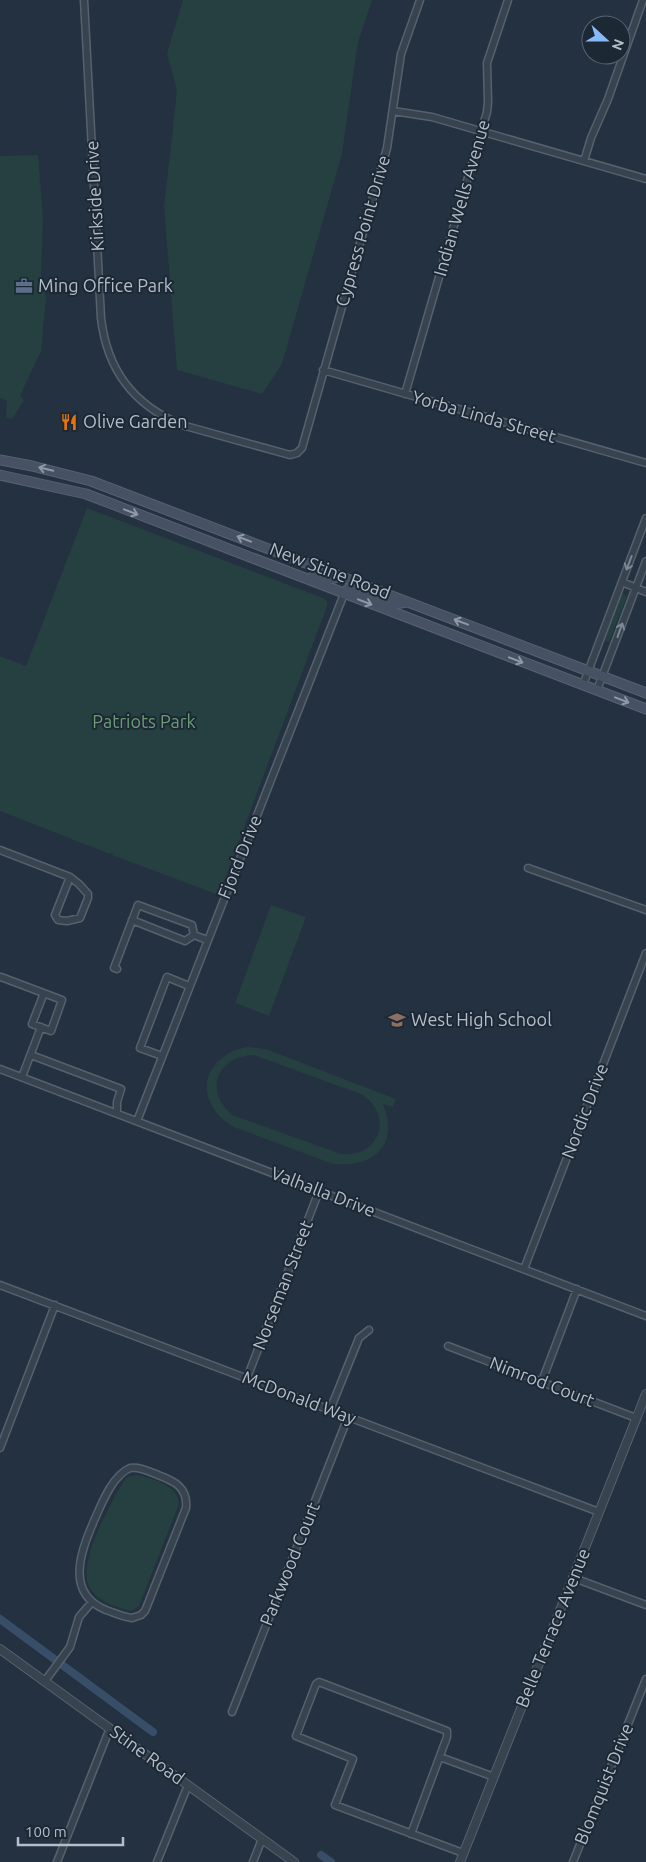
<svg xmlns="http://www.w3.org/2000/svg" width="646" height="1862" font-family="Ubuntu,sans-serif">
<rect width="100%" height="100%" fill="#243140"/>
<!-- green -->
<path fill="#263f41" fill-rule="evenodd" d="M 183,0 L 372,0 L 358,42 L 342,154 L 282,364 L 262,394 L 177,370 L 164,207 L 177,91 L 167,53 Z
M 38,155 L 43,218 L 41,274 L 46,298 L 41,351 L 20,396 L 24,400 L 12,419 L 6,418 L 7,401 L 0,398 L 0,156 Z
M 87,508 L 323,598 L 327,601 L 327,606 L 220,892 L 217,891 L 216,894 L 112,855 L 113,852 L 110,854 L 0,811 L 0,656 L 26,666 Z
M 623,593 L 627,596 L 609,642 L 604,640 L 621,594 Z
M 271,905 L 306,917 L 269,1016 L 235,1003 Z
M 249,1047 L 266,1049 L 396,1099 L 393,1107 L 383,1104 C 400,1146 373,1168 333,1164 L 234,1127 C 227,1123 221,1119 216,1112 C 193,1083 216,1050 249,1047 ZM 254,1055 L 363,1095 C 394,1117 379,1158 341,1154 L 232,1115 C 204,1090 216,1057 254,1055 Z
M 136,1475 C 151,1478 179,1485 179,1504 L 139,1606 L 132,1611 C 116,1608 94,1600 88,1584 C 79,1559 111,1502 124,1481 L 127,1477 Z"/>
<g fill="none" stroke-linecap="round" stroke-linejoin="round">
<!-- canal -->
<path stroke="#374d68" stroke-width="8" d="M 0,1619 L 153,1732
M 321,1855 L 331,1862"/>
<!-- minor casing -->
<g stroke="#56616e" stroke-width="9">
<path id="minor" d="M 84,0 L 101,318 C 107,370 133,405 182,425 L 290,455 L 297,453 L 302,448 L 387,148 L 401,54 L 420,0
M 393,111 L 432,117 L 646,179
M 584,161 L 591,138 L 608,99 L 643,0
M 323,370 L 646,463
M 405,394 L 487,112 L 488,102 L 487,63 L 508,0
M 622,582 L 646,592
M 583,685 L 646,518
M 597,690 L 646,561
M 0,850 L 70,877
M 528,868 L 646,910
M 70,877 L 79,884 L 88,894 L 88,898 L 80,918 L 67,921 L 58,920 L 55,915 Z
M 194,935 L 207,940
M 117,969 L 114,968 L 138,905 L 192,925 L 194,935 L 185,941 L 132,920
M 1,977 L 62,1000 L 51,1031 L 32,1024 L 44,993
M 31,1055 L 121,1089 L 117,1102 L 117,1113
M 162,1056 L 140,1048 L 167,977 L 189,986
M 0,1069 L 646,1316
M 22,1077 L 41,1027
M 137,1121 L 344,594
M 524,1269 L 646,953
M 0,1285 L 599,1512
M 448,1346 L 636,1418
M 247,1378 L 319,1191
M 542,1381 L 577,1289
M 330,1410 L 359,1338 L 369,1330
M 0,1448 L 55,1305
M 130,1468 C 140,1467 148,1471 158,1475 C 174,1481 188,1487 186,1508 L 145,1611 L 141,1615 L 132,1618 C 123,1617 115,1613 106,1610 C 62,1592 83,1546 97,1514 C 104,1498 114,1475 130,1468 Z
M 574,1578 L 646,1605
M 45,1681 L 70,1647 L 79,1617 L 92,1602
M 232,1712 L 348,1417
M 440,1757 L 494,1777
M 411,1834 L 447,1737 L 447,1731 L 319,1682 L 316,1684 L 296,1736 L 353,1759 L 335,1805 L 463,1853
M 57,1862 L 110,1728
M 157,1862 L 188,1785
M 253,1862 L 262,1839
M 573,1862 L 646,1679"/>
</g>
<!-- tertiary casing -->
<g stroke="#56616e" stroke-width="10">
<path id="tertiary" d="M 0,1649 L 294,1862
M 460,1862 L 646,1394"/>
</g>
<!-- secondary casing -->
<g stroke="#56616e" stroke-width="11">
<path id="secondary" d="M 0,460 L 32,466 L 91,481 L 646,693
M 0,475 L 86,494 L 646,709
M 313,576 C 323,580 329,580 340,576
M 344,594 L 348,589 L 353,588 L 395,604 L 407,602"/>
</g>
<!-- minor -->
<use href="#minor" stroke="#384350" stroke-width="6"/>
<!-- tertiary -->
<use href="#tertiary" stroke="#384350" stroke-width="8"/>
<!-- secondary -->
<use href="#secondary" stroke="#465263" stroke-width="9"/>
</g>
<!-- one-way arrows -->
<defs><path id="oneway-shaft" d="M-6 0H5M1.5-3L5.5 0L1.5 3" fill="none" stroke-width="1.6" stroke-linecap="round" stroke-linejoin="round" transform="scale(1.25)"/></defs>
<g stroke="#8e98a7">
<use href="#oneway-shaft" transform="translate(46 469) rotate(-166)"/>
<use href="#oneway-shaft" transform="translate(131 512) rotate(21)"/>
<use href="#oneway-shaft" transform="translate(244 539) rotate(-159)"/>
<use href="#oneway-shaft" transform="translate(365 602) rotate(21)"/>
<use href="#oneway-shaft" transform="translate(461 622) rotate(-159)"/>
<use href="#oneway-shaft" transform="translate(516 660) rotate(21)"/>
<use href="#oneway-shaft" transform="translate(622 700) rotate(21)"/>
</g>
<g stroke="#7c8794">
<use href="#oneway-shaft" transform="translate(629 563) rotate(111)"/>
<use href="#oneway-shaft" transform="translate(620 630) rotate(-70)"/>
</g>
<!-- icons -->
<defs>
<g id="office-bare" transform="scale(1.35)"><path d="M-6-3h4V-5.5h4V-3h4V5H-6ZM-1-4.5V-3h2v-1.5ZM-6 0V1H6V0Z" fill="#5c6f8a" stroke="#1d2835" stroke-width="2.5" paint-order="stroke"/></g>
<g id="restaurant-bare" transform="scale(1.35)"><path d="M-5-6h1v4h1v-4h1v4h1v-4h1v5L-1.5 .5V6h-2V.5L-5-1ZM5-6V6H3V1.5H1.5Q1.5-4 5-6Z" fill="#e8710a" stroke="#1d2835" stroke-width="2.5" paint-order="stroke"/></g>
<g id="school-bare" transform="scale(1.35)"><path d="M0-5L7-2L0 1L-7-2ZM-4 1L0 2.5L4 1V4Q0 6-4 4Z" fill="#8d6e63" stroke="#1d2835" stroke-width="2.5" paint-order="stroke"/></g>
</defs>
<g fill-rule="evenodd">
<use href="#office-bare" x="24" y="286"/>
<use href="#restaurant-bare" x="69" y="422"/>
<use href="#school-bare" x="397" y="1020"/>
</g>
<g text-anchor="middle" stroke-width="4" stroke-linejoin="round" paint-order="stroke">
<!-- street labels -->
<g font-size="18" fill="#b4becb" stroke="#1d2835">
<text transform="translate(95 196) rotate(-93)" y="6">Kirkside Drive</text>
<text transform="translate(462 198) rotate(-74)" y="6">Indian Wells Avenue</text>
<text transform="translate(363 231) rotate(-74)" y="6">Cypress Point Drive</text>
<text transform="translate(484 417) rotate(16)" y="6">Yorba Linda Street</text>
<text transform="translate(330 571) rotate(21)" y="6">New Stine Road</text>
<text transform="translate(240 857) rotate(-68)" y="6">Fjord Drive</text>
<text transform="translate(585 1111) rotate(-69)" y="6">Nordic Drive</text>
<text transform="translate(323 1192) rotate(21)" y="6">Valhalla Drive</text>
<text transform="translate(283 1285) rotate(-69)" y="6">Norseman Street</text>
<text transform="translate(542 1382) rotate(21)" y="6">Nimrod Court</text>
<text transform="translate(299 1398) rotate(21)" y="6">McDonald Way</text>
<text transform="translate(290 1564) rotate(-68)" y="6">Parkwood Court</text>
<text transform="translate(553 1628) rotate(-68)" y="6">Belle Terrace Avenue</text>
<text transform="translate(147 1755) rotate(36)" y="6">Stine Road</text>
<text transform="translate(604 1784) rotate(-68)" y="6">Blomquist Drive</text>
</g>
<!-- poi labels -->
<g font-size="18" fill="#b4becb" stroke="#1d2835" text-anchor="start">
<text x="38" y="292">Ming Office Park</text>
<text x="83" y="428">Olive Garden</text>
<text x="411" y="1026">West High School</text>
</g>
<!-- park labels -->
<g font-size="18" fill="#6a9d74" stroke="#1d2835">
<text x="144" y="728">Patriots Park</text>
</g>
</g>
<!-- north arrow -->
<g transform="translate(606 40) rotate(111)"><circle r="24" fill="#1d2835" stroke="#596471"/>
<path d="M0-4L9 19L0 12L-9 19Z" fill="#87b9fd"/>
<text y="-8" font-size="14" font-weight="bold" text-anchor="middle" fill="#b4becb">N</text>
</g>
<!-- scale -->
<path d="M18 1837v8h105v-8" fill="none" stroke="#b4becb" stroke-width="2.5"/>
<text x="25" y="1837" font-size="15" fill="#b4becb" stroke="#1d2835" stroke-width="4" paint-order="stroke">100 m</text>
</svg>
